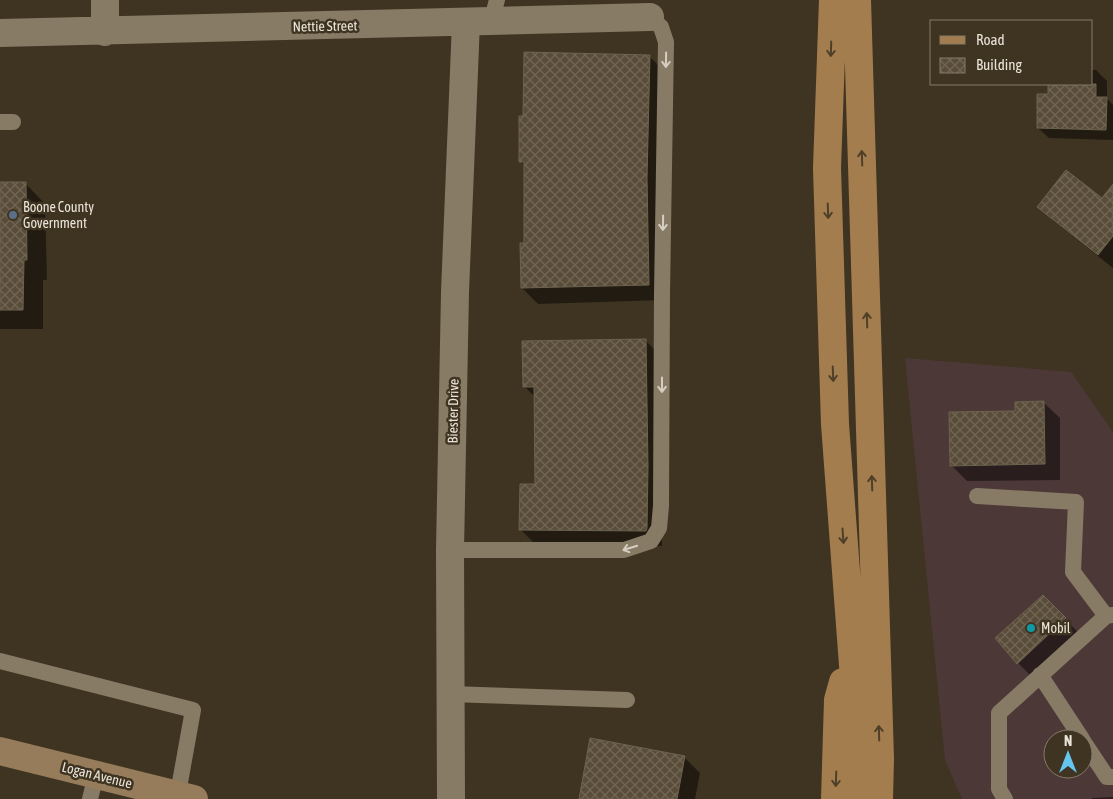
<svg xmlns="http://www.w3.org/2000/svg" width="1113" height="799" font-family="'Asap Condensed',sans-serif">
<defs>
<pattern id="building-cross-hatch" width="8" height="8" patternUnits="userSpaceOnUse" patternTransform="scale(1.25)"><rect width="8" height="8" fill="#594d39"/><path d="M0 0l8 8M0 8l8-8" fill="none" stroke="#716655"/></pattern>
</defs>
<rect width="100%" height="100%" fill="#3f3421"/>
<!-- commercial -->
<path fill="#4d3838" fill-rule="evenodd" d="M 905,358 L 1071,372 L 1113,432 L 1113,799 L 962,799 L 945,760 ZM 1053,739 L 1083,739 L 1083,769 L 1053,769 Z"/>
<!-- shadow -->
<path fill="#0007" d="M 649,56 L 665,72 L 664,300 L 538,304 L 522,288 L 525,244 L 525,166 L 520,161 Z
M 1092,70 L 1096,70 L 1107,81 L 1107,98 L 1113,105 L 1113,140 L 1049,138 L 1038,128 L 1049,95 L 1050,84 L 1092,84 Z
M 0,183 L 25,183 L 45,204 L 47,280 L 43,280 L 43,329 L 0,329 Z
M 1113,186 L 1113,268 L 1055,222 L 1039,207 L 1102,200 Z
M 645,340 L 661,356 L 662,545 L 662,546 L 536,545 L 520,529 L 536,485 L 535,397 L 524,386 Z
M 1044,403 L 1060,418 L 1060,480 L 967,481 L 951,465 L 1016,412 Z
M 1043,597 L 1085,639 L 1038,683 L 1018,663 Z
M 684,757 L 700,773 L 695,799 L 580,799 Z
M 1113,797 L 1113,799 L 1092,799 L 1092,798 Z"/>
<!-- building -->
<path fill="url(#building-cross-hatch)" stroke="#6e634e" d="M 524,52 L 650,55 L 647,178 L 649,285 L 521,288 L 520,243 L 524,243 L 524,162 L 519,162 L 519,116 L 523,116 Z
M 1048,84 L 1096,84 L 1096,97 L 1107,97 L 1106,130 L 1037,128 L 1037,94 L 1048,94 Z
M 1066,170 L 1102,198 L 1113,184 L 1113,236 L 1098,255 L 1037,207 Z
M 0,182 L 26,182 L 27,260 L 24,260 L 23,310 L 0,310 Z
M 646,339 L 648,467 L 647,528 L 646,531 L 519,530 L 520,484 L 535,484 L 534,387 L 523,387 L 522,341 Z
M 1044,401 L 1045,464 L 950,466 L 949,412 L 1015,411 L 1015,402 Z
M 1043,595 L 1066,618 L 1017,664 L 995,638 Z
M 590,738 L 685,756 L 677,799 L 579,799 Z"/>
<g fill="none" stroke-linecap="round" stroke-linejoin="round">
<!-- service -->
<path stroke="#877b65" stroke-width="16" d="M 491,22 L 497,0
M 0,122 L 13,122
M 977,496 L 1076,502 L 1073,572 L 1106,616
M 450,550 L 624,550 L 651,541 L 659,528 L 661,506 L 662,294 L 666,42 L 661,27 L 650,17
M 0,661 L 193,710 L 177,799
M 1040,675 L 1082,739
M 450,694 L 627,700
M 1083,741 L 1107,777 L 1113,777
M 90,799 L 96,775
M 1005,799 L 999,789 L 999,713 L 1106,616 L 1113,615"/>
<!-- minor -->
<path stroke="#877b65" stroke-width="28" d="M 105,32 L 105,0
M 0,33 L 650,17
M 451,799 L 450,550 L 455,292 L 466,22"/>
<!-- secondary -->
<path stroke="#967c5a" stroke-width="28" d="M 0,751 L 194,799"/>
<!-- primary -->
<path stroke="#a47d4f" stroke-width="28" d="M 833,0 L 827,168 L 835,424 L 863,799
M 857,0 L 880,759 L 879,799
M 835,799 L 838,700 L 843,682"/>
</g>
<!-- one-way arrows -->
<defs><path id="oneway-shaft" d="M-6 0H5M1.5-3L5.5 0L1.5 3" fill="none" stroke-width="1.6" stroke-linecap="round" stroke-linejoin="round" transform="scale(1.25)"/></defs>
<g stroke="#4e3f28">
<use href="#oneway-shaft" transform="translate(831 49) rotate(92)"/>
<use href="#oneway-shaft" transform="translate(862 158) rotate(-92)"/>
<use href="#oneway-shaft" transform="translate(828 211) rotate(88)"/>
<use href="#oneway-shaft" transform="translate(867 320) rotate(-92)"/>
<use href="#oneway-shaft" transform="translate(833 374) rotate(88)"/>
<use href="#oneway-shaft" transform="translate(872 483) rotate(-92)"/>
<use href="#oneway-shaft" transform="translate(843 536) rotate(86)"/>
<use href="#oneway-shaft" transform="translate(879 733) rotate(-92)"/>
<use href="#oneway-shaft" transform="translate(836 779) rotate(92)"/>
</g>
<g stroke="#d6cec1">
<use href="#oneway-shaft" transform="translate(666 60) rotate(91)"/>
<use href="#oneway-shaft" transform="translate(663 223) rotate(91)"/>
<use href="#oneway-shaft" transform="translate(662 385) rotate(90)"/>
<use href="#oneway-shaft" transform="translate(630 548) rotate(163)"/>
</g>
<!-- markers -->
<circle fill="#5c6f8a" stroke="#3f3421" stroke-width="2" cx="13" cy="215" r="5"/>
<circle fill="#0f9aa8" stroke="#3f3421" stroke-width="2" cx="1031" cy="628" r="5"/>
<g text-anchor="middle" stroke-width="5" stroke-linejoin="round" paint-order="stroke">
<!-- street labels -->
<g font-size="14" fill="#eae3d8" stroke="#3f3421">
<text transform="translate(325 26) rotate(-1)" y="5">Nettie Street</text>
<text transform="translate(453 411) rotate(-89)" y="5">Biester Drive</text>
<text transform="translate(97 775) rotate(14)" y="5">Logan Avenue</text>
</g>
<!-- poi labels -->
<g font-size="14" fill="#eae3d8" stroke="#3f3421" text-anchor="start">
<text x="23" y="212">Boone County<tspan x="23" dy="16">Government</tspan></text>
<text x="1041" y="633">Mobil</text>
</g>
</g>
<!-- legend -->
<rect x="930" y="20" width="162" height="65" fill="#3f3421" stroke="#837a6a"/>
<rect x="940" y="36" width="25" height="8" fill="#a47d4f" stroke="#837a6a"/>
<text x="976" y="45" font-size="15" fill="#eae3d8">Road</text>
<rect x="940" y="58" width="25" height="15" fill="url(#building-cross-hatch)" stroke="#837a6a"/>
<text x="976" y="70" font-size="15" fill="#eae3d8">Building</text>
<!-- north arrow -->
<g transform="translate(1068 754)"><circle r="24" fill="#3f3421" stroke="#837a6a"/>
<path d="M0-4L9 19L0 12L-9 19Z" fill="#65c5ef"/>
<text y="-8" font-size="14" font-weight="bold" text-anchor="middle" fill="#eae3d8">N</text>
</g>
</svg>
